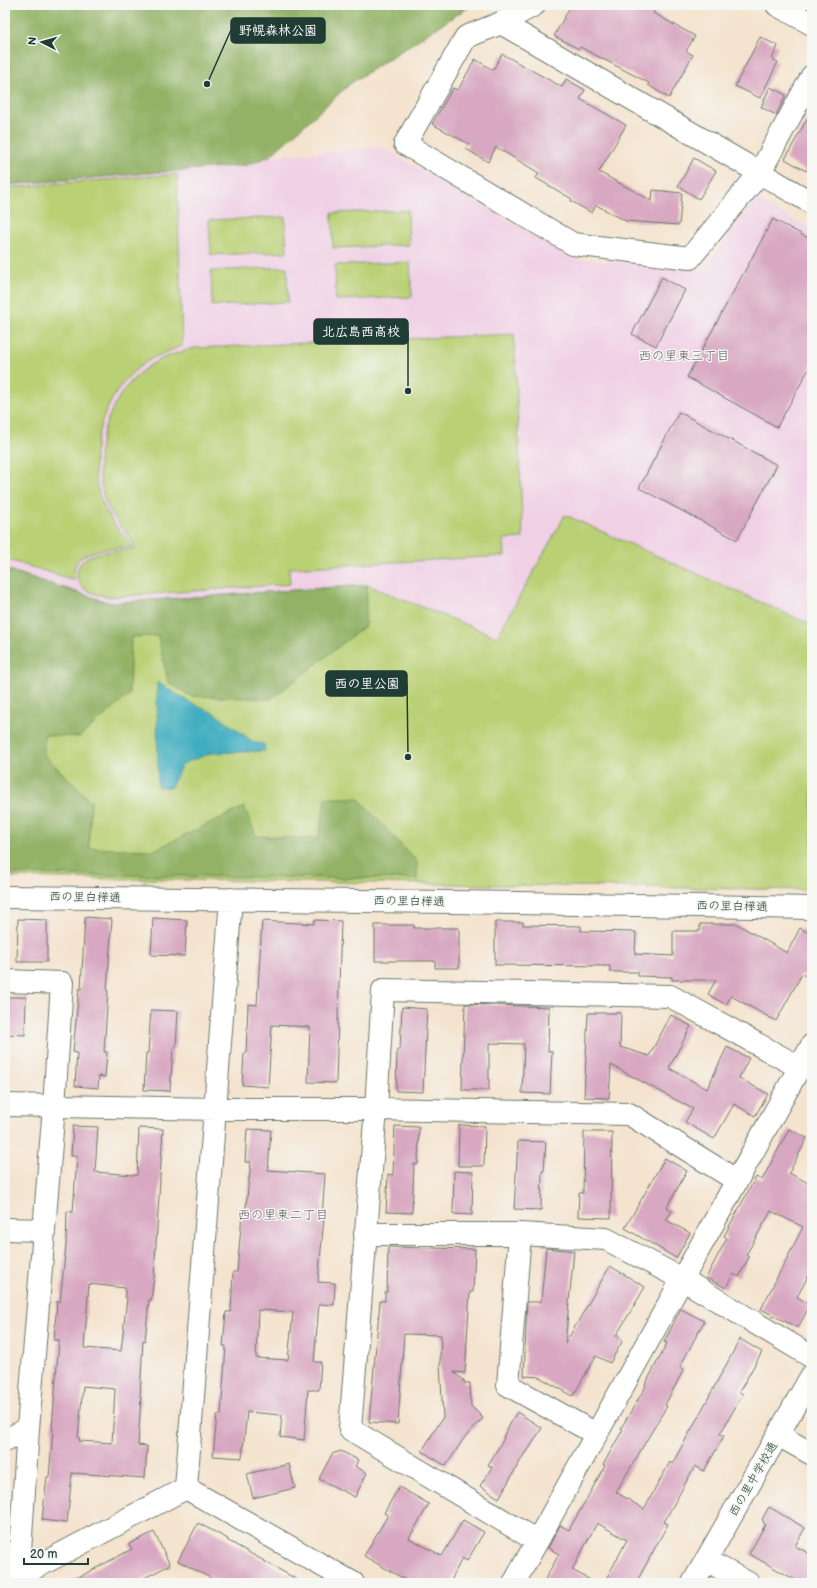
<svg xmlns="http://www.w3.org/2000/svg" width="817" height="1588" font-family="'Balsamiq Sans','Klee One',sans-serif">
<rect width="100%" height="100%" fill="#f6f6f2"/>
<filter id="ink" filterUnits="userSpaceOnUse"><feTurbulence type="fractalNoise" baseFrequency=".025" numOctaves="2"/><feDisplacementMap in="SourceGraphic" scale="8" xChannelSelector="R" yChannelSelector="G"/><feConvolveMatrix kernelMatrix="1 2 1 2 8 2 1 2 1" color-interpolation-filters="sRGB"/></filter>
<filter id="wash" filterUnits="userSpaceOnUse"><feTurbulence type="fractalNoise" baseFrequency=".012" numOctaves="4" result="noise"/><feDisplacementMap in="SourceGraphic" scale="16" xChannelSelector="R" yChannelSelector="G"/><feGaussianBlur stdDeviation="0.9" result="paint"/><feColorMatrix in="noise" values="0 0 0 0 0 0 0 0 0 0 0 0 0 0 0 0 0 1.4 0 .05"/><feComposite in="paint" operator="in"/></filter>
<g filter="url(#wash)">
<rect width="100%" height="100%" fill="#f4e3ce"/>
<!-- built -->
<path fill="#f0d0e5" d="M 382,147 L 575,259 L 705,268 L 755,199 L 812,230 L 812,625 L 565,515 L 497,637 L 367,585 L 110,603 L 5,569 L 5,185 L 247,165 L 270,156 Z"/>
<!-- green -->
<path fill="#bad074" stroke="#6c8654" d="M 177,174 L 182,346 C 169,351 155,356 143,364 C 103,392 82,459 103,504 C 109,519 120,532 131,544 L 131,547 C 110,549 67,547 75,580 L 5,559 L 5,188 Z
M 408,210 L 409,245 L 333,248 L 332,213 Z
M 285,217 L 287,252 L 211,255 L 209,220 Z
M 410,262 L 412,297 L 336,300 L 335,265 Z
M 287,267 L 288,302 L 212,306 L 211,271 Z
M 514,334 L 523,538 L 504,539 L 505,556 L 289,568 L 290,584 L 109,597 C 101,595 93,594 86,590 C 73,582 75,563 88,557 C 102,550 119,552 134,549 L 134,543 C 124,530 113,518 106,503 C 88,457 106,398 146,368 C 159,358 177,353 194,348 Z
M 565,515 L 812,625 L 812,890 L 5,877 L 5,569 L 110,603 L 367,585 L 497,637 Z"/>
<!-- forest -->
<path fill="#93b266" stroke="#59784d" d="M 5,5 L 472,5 L 351,83 L 270,156 L 247,165 L 5,185 Z
M 5,569 L 110,603 L 367,585 L 365,626 L 271,699 L 191,696 L 168,682 L 158,636 L 131,637 L 129,695 L 79,737 L 44,735 L 44,755 L 91,801 L 89,848 L 154,850 L 244,807 L 256,836 L 318,839 L 326,798 L 358,798 L 417,862 L 417,879 L 5,874 Z"/>
<!-- water -->
<path fill="#41adc0" stroke="#30757a" d="M 157,682 L 189,702 L 214,713 L 255,743 L 264,744 L 265,751 L 212,753 L 182,764 L 171,787 L 158,787 Z"/>
<g id="blocks">
<!-- building -->
<path fill="#d8a7c1" fill-rule="evenodd" d="M 571,5 L 657,5 L 653,13 L 695,36 L 686,51 L 693,55 L 669,98 L 648,85 L 649,83 L 580,47 L 579,49 L 554,36 Z
M 760,37 L 778,46 L 772,59 L 778,62 L 760,98 L 735,86 Z
M 502,54 L 562,87 L 566,79 L 585,90 L 580,99 L 626,125 L 599,172 L 652,201 L 653,190 L 682,193 L 679,225 L 626,221 L 596,205 L 592,213 L 571,201 L 572,199 L 536,178 L 539,173 L 496,147 L 488,162 L 466,149 L 469,144 L 432,124 L 453,88 L 458,90 L 475,59 L 493,70 Z
M 770,87 L 786,95 L 776,115 L 761,107 Z
M 812,110 L 812,161 L 806,171 L 785,159 Z
M 694,158 L 716,171 L 699,199 L 678,186 Z
M 773,219 L 812,240 L 812,363 L 777,427 L 687,377 Z
M 662,277 L 685,290 L 656,346 L 632,334 Z
M 679,412 L 777,465 L 737,540 L 639,488 Z
M 85,917 L 112,919 L 107,991 L 108,991 L 104,1052 L 107,1052 L 105,1077 L 99,1076 L 98,1088 L 75,1086 L 77,1053 L 73,1052 L 79,989 L 81,989 Z
M 153,918 L 187,920 L 185,956 L 151,955 Z
M 18,919 L 47,920 L 47,962 L 17,962 Z
M 314,920 L 341,921 L 336,1083 L 308,1082 L 310,1027 L 272,1025 L 268,1087 L 242,1085 L 244,1054 L 246,1054 L 248,1004 L 257,1005 L 262,921 L 314,924 Z
M 495,922 L 523,922 L 523,925 L 581,926 L 581,931 L 636,932 L 635,954 L 673,956 L 673,931 L 700,931 L 700,924 L 737,924 L 787,953 L 800,928 L 812,935 L 812,966 L 806,976 L 802,974 L 776,1021 L 731,996 L 726,1005 L 708,994 L 716,980 L 672,980 L 672,977 L 638,976 L 638,972 L 610,972 L 610,966 L 495,965 Z
M 375,925 L 414,925 L 414,928 L 459,928 L 459,968 L 435,968 L 435,961 L 375,961 Z
M 5,997 L 26,997 L 25,1035 L 5,1034 Z
M 465,1004 L 549,1007 L 548,1051 L 552,1051 L 550,1094 L 522,1093 L 524,1044 L 489,1043 L 489,1090 L 462,1090 Z
M 402,1007 L 427,1009 L 423,1092 L 396,1091 L 397,1049 L 400,1049 Z
M 151,1010 L 178,1011 L 176,1048 L 173,1048 L 170,1091 L 144,1090 L 146,1053 L 148,1053 Z
M 588,1013 L 621,1013 L 620,1047 L 649,1056 L 671,1015 L 691,1026 L 669,1068 L 707,1089 L 727,1047 L 749,1058 L 739,1078 L 768,1094 L 755,1116 L 734,1104 L 714,1139 L 685,1122 L 693,1109 L 611,1065 L 609,1098 L 584,1097 Z
M 459,1125 L 485,1126 L 484,1166 L 458,1166 Z
M 73,1126 L 98,1127 L 95,1172 L 133,1175 L 137,1175 L 139,1128 L 163,1129 L 154,1277 L 151,1300 L 149,1300 L 145,1341 L 143,1340 L 140,1397 L 141,1397 L 138,1445 L 147,1446 L 145,1478 L 72,1473 L 67,1523 L 42,1520 L 47,1477 L 49,1477 L 53,1429 L 52,1428 L 59,1340 L 54,1340 L 57,1301 L 60,1302 L 66,1245 L 67,1211 L 73,1212 L 77,1156 L 71,1156 ZM 89,1284 L 125,1288 L 125,1297 L 127,1298 L 121,1351 L 84,1348 ZM 83,1386 L 115,1389 L 112,1443 L 79,1441 L 80,1438 L 78,1438 Z
M 395,1126 L 419,1127 L 418,1164 L 414,1164 L 412,1213 L 386,1212 L 388,1174 L 393,1175 Z
M 247,1129 L 271,1130 L 268,1170 L 325,1174 L 322,1217 L 324,1218 L 318,1282 L 335,1283 L 334,1305 L 319,1304 L 314,1362 L 321,1362 L 319,1390 L 308,1390 L 304,1440 L 280,1437 L 282,1415 L 247,1412 L 242,1458 L 213,1456 L 217,1415 L 221,1415 L 226,1346 L 223,1346 L 226,1312 L 231,1312 L 233,1272 L 237,1272 L 242,1215 L 245,1215 L 251,1162 L 245,1162 ZM 258,1310 L 293,1312 L 288,1360 L 256,1358 Z
M 789,1129 L 807,1138 L 789,1173 L 812,1185 L 812,1269 L 797,1297 L 810,1305 L 798,1328 L 761,1309 L 803,1227 L 771,1211 L 746,1255 L 749,1257 L 739,1277 L 733,1274 L 726,1288 L 706,1278 L 727,1238 L 724,1236 L 756,1177 L 762,1180 Z
M 584,1132 L 612,1132 L 611,1218 L 578,1217 L 579,1193 L 583,1193 Z
M 518,1141 L 546,1142 L 544,1171 L 542,1171 L 541,1210 L 514,1209 Z
M 665,1158 L 687,1171 L 667,1207 L 672,1211 L 666,1220 L 690,1233 L 676,1258 L 625,1228 Z
M 454,1171 L 473,1172 L 472,1215 L 453,1214 Z
M 388,1247 L 475,1249 L 473,1292 L 470,1292 L 465,1373 L 453,1372 L 464,1380 L 464,1383 L 470,1383 L 471,1406 L 483,1418 L 464,1438 L 446,1466 L 422,1451 L 443,1417 L 440,1364 L 441,1335 L 404,1334 L 398,1424 L 369,1422 L 380,1301 L 385,1301 L 385,1292 L 387,1292 Z
M 546,1248 L 574,1251 L 565,1344 L 610,1266 L 645,1287 L 616,1336 L 623,1340 L 610,1363 L 596,1356 L 573,1396 L 539,1377 L 524,1376 L 527,1302 L 541,1302 Z
M 681,1309 L 704,1321 L 680,1367 L 684,1369 L 665,1405 L 667,1406 L 616,1492 L 644,1509 L 670,1462 L 672,1464 L 691,1430 L 740,1339 L 762,1352 L 739,1392 L 743,1394 L 720,1434 L 724,1436 L 704,1471 L 695,1466 L 664,1522 L 668,1524 L 636,1583 L 604,1583 L 627,1540 L 597,1523 L 572,1570 L 596,1583 L 543,1583 L 559,1554 L 548,1548 L 560,1525 L 569,1530 L 605,1466 L 603,1465 L 623,1429 L 621,1428 L 646,1386 L 645,1385 L 667,1343 L 664,1342 Z
M 517,1412 L 542,1428 L 527,1452 L 526,1451 L 499,1498 L 480,1486 L 492,1467 L 488,1465 L 504,1438 L 503,1437 Z
M 341,1451 L 358,1460 L 355,1466 L 367,1473 L 355,1497 L 319,1479 L 332,1454 Z
M 289,1464 L 295,1488 L 253,1498 L 247,1474 Z
M 399,1487 L 429,1504 L 409,1538 L 442,1556 L 463,1520 L 484,1532 L 467,1561 L 462,1558 L 450,1583 L 411,1583 L 364,1556 L 388,1515 L 384,1513 Z
M 769,1507 L 805,1528 L 795,1546 L 812,1555 L 812,1583 L 801,1583 L 749,1554 L 765,1525 L 762,1519 Z
M 198,1523 L 228,1539 L 227,1540 L 303,1583 L 220,1583 L 178,1561 Z
M 154,1532 L 170,1565 L 134,1583 L 68,1583 L 132,1549 L 129,1544 Z"/>
</g>
</g>
<g filter="url(#ink)">
<use href="#blocks" fill-opacity="0" stroke="#6a776a" stroke-width="1"/>
<g fill="none" stroke-linecap="round" stroke-linejoin="round">
<!-- minor casing -->
<g stroke="#6a776a" stroke-width="24">
<path id="minor" d="M 534,5 L 501,23 L 466,37 L 405,144 L 573,244 L 690,258 L 759,174 L 812,76
M 777,5 L 812,24
M 501,23 L 812,203
M 5,897 L 453,902 L 812,908
M 5,981 L 62,983 L 54,1106 L 28,1429 L 18,1583
M 5,1105 L 216,1109 L 376,1109 L 629,1114 L 736,1180
M 5,1229 L 43,1230
M 365,1234 L 520,1234 L 606,1239 L 682,1279 L 812,1357
M 520,1234 L 508,1385 L 596,1434
M 778,1435 L 812,1454
M 5,1440 L 28,1429
M 186,1488 L 231,899
M 186,1488 L 353,1583
M 537,1541 L 350,1429 L 376,1109 L 383,990 L 670,996 L 799,1067
M 706,1560 L 748,1583
M 8,1582 L 186,1488
M 514,1583 L 812,1045
M 693,1583 L 812,1375"/>
</g>
<!-- minor -->
<use href="#minor" stroke="#fff" stroke-width="22"/>
</g>
</g>
<g text-anchor="middle" stroke-width="3" stroke-linejoin="round" paint-order="stroke">
<!-- street labels -->
<g font-size="12" fill="#1f3d34" stroke="#f6f6f2">
<text transform="translate(85 897) rotate(1)" y="4">西の里白樺通</text>
<text transform="translate(409 901) rotate(1)" y="4">西の里白樺通</text>
<text transform="translate(732 906) rotate(1)" y="4">西の里白樺通</text>
<text transform="translate(753 1479) rotate(-60)" y="4">西の里中学校通</text>
</g>
<!-- neighbourhood labels -->
<g font-size="13" fill="#606265" stroke="#f6f6f2">
<text x="684" y="360">西の里東三丁目</text>
<text x="283" y="1219">西の里東二丁目</text>
</g>
</g>
<!-- callouts -->
<path fill="none" stroke="#1f3d34" stroke-width="1.5" d="M207 84L231 30M408 391L408 331M408 757L407 683"/>
<g fill="#1f3d34" stroke="#f6f6f2" stroke-width="1.5">
<circle cx="207" cy="84" r="4"/>
<circle cx="408" cy="391" r="4"/>
<circle cx="408" cy="757" r="4"/>
</g>
<g fill="#1f3d34" stroke="#1f3d34" stroke-width="1.5">
<rect x="231" y="18" width="94" height="25" rx="4"/>
<rect x="314" y="319" width="94" height="25" rx="4"/>
<rect x="326" y="671" width="81" height="25" rx="4"/>
</g>
<g font-size="13" text-anchor="middle" font-weight="bold" fill="#fff">
<text x="278" y="35">野幌森林公園</text>
<text x="361" y="336">北広島西高校</text>
<text x="367" y="688">西の里公園</text>
</g>
<!-- margin -->
<rect width="817" height="1588" fill="none" stroke="#f6f6f2" stroke-width="20"/>
<!-- north arrow -->
<g transform="translate(42 42) rotate(276)" stroke="#f6f6f2" stroke-width="3" paint-order="stroke">
<path d="M0-3L7 15L0 10L-7 15Z" fill="#1f3d34"/>
<text y="-6" font-size="11" font-weight="bold" text-anchor="middle" fill="#1f3d34">N</text>
</g>
<!-- scale -->
<path d="M24 1558v6h64v-6" fill="none" stroke="#1f3d34" stroke-width="2"/>
<text x="30" y="1558" font-size="12" fill="#1f3d34" stroke="#f6f6f2" stroke-width="3" paint-order="stroke">20 m</text>
</svg>
